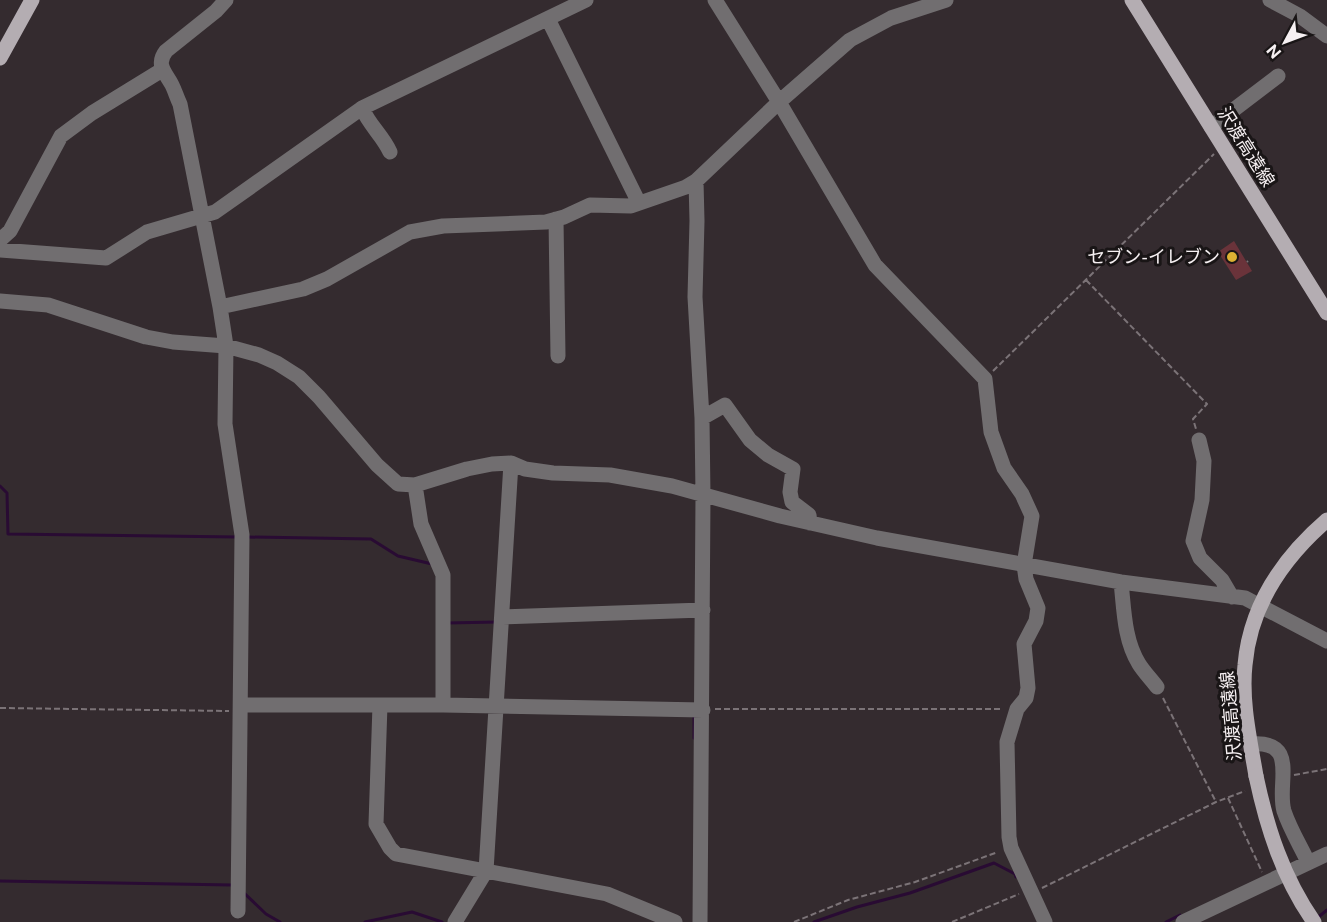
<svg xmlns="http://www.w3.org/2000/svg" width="1327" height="922" font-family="'Public Sans','Noto Sans JP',sans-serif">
<rect width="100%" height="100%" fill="#342b2f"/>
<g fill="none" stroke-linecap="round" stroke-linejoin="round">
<!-- stream -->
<path stroke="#290b33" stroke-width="3" d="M 0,486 L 7,493 L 8,534 L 237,537
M 247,537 L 371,539 L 398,556 L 432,564
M 447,623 L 497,622
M 694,738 L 694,714
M 0,881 L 232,885
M 243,892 L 266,914 L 280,922
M 1316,919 L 1327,910
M 365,922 L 412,912 L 442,922
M 814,922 L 857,907 L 910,893 L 994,863 L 1015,874 L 1016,877
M 1166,922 L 1180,915"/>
</g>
<!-- building -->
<path fill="#6a333a" d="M 1234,241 L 1252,271 L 1236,280 L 1218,252 Z"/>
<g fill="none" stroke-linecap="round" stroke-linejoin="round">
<!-- path -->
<path stroke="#7b7377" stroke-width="2" stroke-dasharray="6 3" stroke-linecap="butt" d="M 1247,262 L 1248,261
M 1086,280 L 1207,404 L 1193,419 L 1196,429
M 993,371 L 1214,154
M 1163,698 L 1216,802
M 0,708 L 229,711
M 715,709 L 1003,709
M 1294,775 L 1327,769
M 1228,798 L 1262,872
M 1042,888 L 1216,802 L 1245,791
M 794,922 L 848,900 L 915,882 L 998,852
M 952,922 L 1019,894"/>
<!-- minor -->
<path stroke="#716e70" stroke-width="15" d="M 226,0 L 216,11 L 166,51 C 155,65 166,73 172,85 C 175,91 177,98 180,104 L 220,307 L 226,346 L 225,424 L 242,535 L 238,911
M 715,0 L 779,102 L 875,265 L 985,379 L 991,432 L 1004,468 L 1022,494 L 1032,516 L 1024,565 L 1026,579 L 1038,608 L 1036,621 L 1024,644 L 1028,688 L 1026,698 L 1017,709 L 1007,742 L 1009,837 L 1011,848 L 1045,922
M 1270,0 L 1300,16 L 1327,36
M 548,19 L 639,203
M 362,108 C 369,125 383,136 390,152
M 1211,127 L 1278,76
M 696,181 L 697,221 L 695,297 L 702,418 L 703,496 L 700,922
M 556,219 L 558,356
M 0,240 L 10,231 L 61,136 L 92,113 L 162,70
M 0,250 L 106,258 L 147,232 L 215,212 L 362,108 L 586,0
M 0,301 L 48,305 L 146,337 L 173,342 L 226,346 L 259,355 L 277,363 L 299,377 L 319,397 L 377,465 L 398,484 L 415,485 L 467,469 L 492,464 L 511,463 L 525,469 L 553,473 L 610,475 L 672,486 L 780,516 L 877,538 L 1121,582 L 1245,598 L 1327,641
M 220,307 L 303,289 L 327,279 L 410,232 L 443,226 L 546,222 L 564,217 L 590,205 L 631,206 L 686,187 L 696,181 L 779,102 L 850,40 L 891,18 L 946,0
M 702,418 L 725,405 L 750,440 L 768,455 L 793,469 L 790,492 L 792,502 L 809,515 L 810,523
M 1199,440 L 1204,461 L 1202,500 L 1193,541 L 1200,558 L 1222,580 L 1232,597
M 415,485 L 421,524 L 443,575 L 443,705
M 1121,582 C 1124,609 1124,640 1139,664 C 1144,672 1151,679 1157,687
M 503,617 L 703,610
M 241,705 L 443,705 L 703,710
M 380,705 L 376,824 L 390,848 L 396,854 L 607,894 L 675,922
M 1251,744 C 1300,740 1276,784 1284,811 C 1290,829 1300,845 1308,862
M 455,922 L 486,871 L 511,463
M 1183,922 L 1327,854"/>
<!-- major -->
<path stroke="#b4adb2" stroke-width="15" d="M 1132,0 L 1327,313
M 0,58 L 32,0
M 1256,776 C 1250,740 1241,701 1245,665 C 1250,606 1283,558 1327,520"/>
<!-- major-bridge -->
<path stroke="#b4adb2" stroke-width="15" d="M 1256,776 C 1267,828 1283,878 1314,922"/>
</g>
<!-- markers -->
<circle fill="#ddb133" stroke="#191516" stroke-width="2" cx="1232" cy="257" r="6"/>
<g text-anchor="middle" stroke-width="6" stroke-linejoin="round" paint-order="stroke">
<!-- street labels -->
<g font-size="18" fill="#f6f0f2" stroke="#191516">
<text transform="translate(1246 147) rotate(58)" y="6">沢渡高遠線</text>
<text transform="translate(1231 716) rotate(-95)" y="6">沢渡高遠線</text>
</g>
<!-- poi labels -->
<g font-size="18" fill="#f6f0f2" stroke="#191516" text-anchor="end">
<text x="1220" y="263">セブン-イレブン</text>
</g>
</g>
<!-- north arrow -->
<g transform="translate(1285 42) rotate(229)" stroke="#191516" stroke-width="4.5" paint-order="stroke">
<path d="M0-4.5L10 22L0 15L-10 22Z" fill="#f6f0f2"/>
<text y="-9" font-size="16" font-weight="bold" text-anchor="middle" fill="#f6f0f2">N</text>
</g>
</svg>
